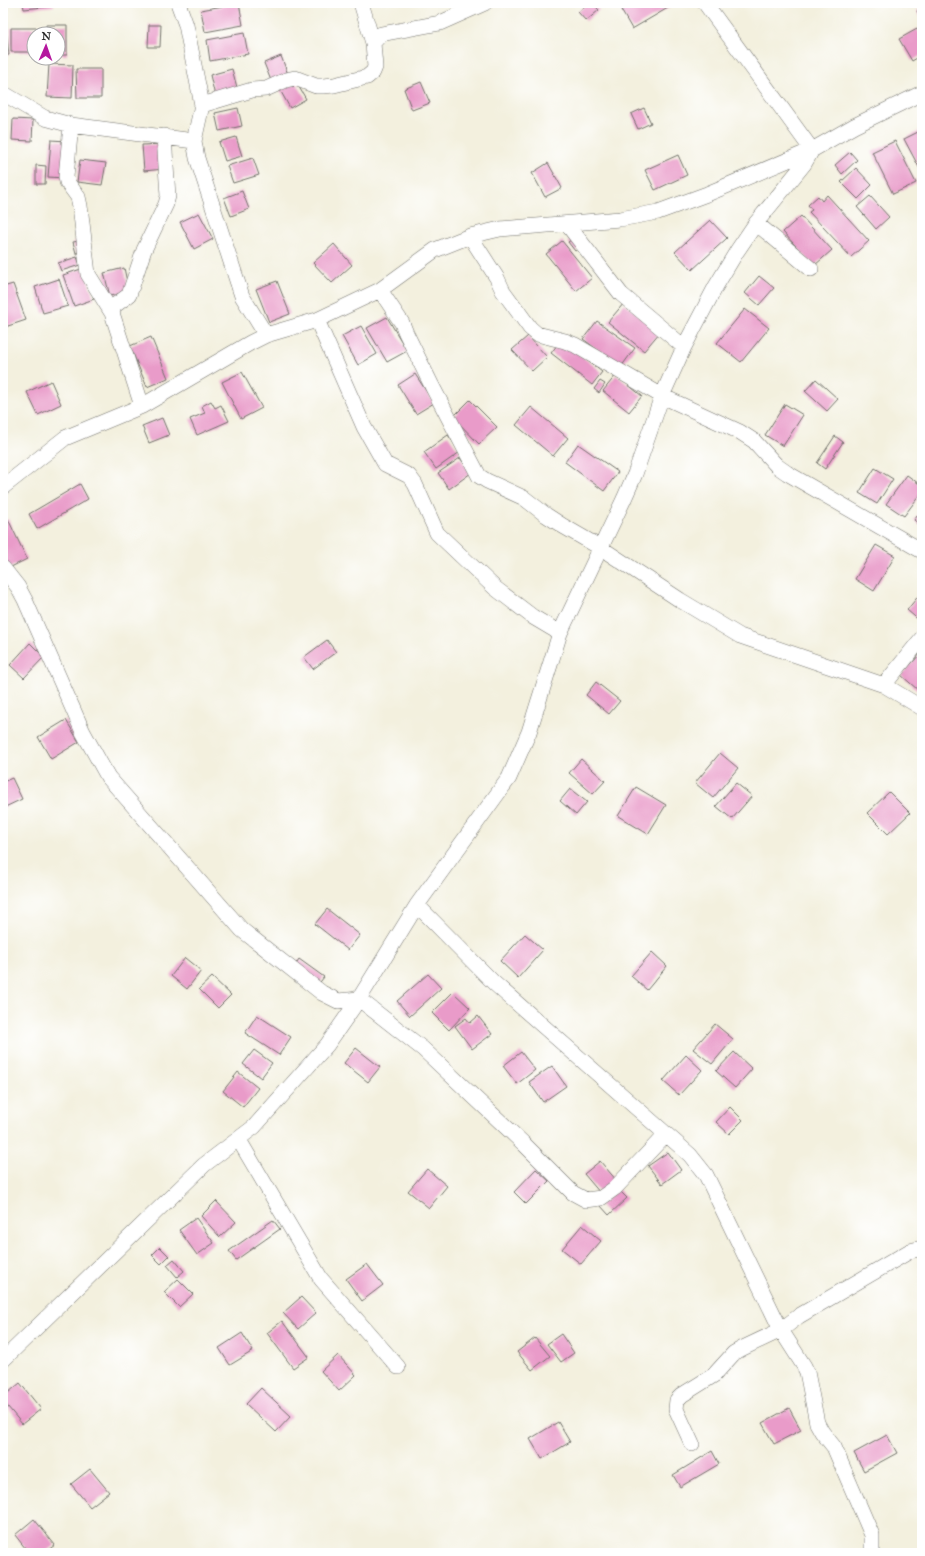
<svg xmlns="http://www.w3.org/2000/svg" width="925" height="1556" font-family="'IM FELL Great Primer',serif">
<rect width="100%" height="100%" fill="#fff"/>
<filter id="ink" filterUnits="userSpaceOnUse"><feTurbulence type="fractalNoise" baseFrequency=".025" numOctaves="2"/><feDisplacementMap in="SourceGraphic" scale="8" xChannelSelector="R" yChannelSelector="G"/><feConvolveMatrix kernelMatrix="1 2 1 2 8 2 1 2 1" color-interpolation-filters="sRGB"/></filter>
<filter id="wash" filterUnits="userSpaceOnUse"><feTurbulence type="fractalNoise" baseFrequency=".012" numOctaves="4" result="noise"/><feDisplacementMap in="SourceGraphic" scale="16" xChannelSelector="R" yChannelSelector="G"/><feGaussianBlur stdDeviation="0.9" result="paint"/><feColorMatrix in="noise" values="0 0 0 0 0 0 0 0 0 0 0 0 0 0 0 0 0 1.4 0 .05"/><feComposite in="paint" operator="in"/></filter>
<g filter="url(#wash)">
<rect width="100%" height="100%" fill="#f3f0de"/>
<g id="blocks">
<!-- building -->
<path fill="#e99bc9" d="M 23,3 L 53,3 L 54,6 L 24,9 Z
M 239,3 L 243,25 L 205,32 L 201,10 Z
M 588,3 L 592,3 L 599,10 L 586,21 L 578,12 Z
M 633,3 L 671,3 L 673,5 L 632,29 L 621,10 Z
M 922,8 L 922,19 L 917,11 Z
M 5,22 L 9,55 L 3,56 L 3,23 Z
M 46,25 L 67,25 L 67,55 L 58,55 L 58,34 L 46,34 Z
M 149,25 L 161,25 L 160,47 L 148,47 Z
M 11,28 L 37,28 L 37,34 L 34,34 L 34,52 L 11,52 Z
M 917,29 L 922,37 L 922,55 L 912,61 L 899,39 Z
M 244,33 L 248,54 L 210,61 L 207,40 Z
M 281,56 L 289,77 L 272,83 L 264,63 Z
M 49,64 L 73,65 L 72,98 L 47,97 Z
M 76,69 L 101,69 L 101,98 L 77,98 Z
M 232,69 L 238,91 L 215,96 L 210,75 Z
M 296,82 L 306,99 L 290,108 L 280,90 Z
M 421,82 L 430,103 L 412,110 L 404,89 Z
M 238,108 L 242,126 L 219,131 L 215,113 Z
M 644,108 L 651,123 L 638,129 L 631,114 Z
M 13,119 L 33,120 L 32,141 L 12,140 Z
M 922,130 L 922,173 L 904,139 Z
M 236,137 L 242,156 L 225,161 L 219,142 Z
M 51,140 L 67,141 L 64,178 L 48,177 Z
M 895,141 L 916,183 L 893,194 L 872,152 Z
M 162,144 L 164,169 L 144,171 L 142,145 Z
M 850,152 L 857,160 L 842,174 L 835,165 Z
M 678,155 L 687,175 L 655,190 L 645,170 Z
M 253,158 L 259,175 L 233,183 L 227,166 Z
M 80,160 L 106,163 L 102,185 L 77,182 Z
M 548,163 L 562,188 L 545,197 L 532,173 Z
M 36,165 L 46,166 L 45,184 L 36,184 Z
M 856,168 L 872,185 L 858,199 L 841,182 Z
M 242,191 L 249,209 L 231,216 L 224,198 Z
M 827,195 L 869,241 L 851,257 L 809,212 L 812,210 L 808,205 L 818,196 L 822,201 Z
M 870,196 L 889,217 L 876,229 L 857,207 Z
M 199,213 L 213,239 L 194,249 L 180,222 Z
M 801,216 L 832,250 L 814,266 L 783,232 Z
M 710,220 L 727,238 L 692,270 L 675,252 Z
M 574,238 L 581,247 L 575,251 L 568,242 Z
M 79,241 L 82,252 L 76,253 L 73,242 Z
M 562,241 L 592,278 L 576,291 L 546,254 Z
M 334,244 L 352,265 L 332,283 L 313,263 Z
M 77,257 L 80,265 L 61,271 L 58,263 Z
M 84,268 L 94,299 L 74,306 L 63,275 Z
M 124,268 L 129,291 L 110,296 L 104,273 Z
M 759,276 L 774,288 L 759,305 L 745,293 Z
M 59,279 L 68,306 L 43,313 L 35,287 Z
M 277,281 L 290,314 L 269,322 L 256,289 Z
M 13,284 L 26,320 L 5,327 L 3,322 L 3,287 Z
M 624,303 L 660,332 L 644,351 L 608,322 Z
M 745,309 L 769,328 L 741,362 L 717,343 Z
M 387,317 L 407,351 L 387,362 L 367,328 Z
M 597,321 L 635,348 L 621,367 L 583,339 Z
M 361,326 L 377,354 L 358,365 L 342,336 Z
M 528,336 L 547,357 L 532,371 L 512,350 Z
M 151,337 L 168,378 L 147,387 L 130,346 Z
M 561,340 L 602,372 L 592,385 L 551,353 Z
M 242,372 L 262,408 L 241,419 L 222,382 Z
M 415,374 L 434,403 L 416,414 L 398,385 Z
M 616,375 L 642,396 L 629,412 L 603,391 Z
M 816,379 L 838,399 L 827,411 L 805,391 Z
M 51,381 L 61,404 L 38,415 L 27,392 Z
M 600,381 L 605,384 L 599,393 L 594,389 Z
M 470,400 L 497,427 L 479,444 L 453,417 Z
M 211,401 L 215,408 L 221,405 L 229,421 L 197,435 L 190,419 L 205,413 L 202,406 Z
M 785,404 L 803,415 L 783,446 L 765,435 Z
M 531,407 L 568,438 L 553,456 L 516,425 Z
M 162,418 L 169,435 L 149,443 L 142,426 Z
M 448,435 L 460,452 L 436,469 L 424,452 Z
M 835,436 L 843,442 L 825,469 L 817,463 Z
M 578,444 L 618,472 L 604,491 L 565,462 Z
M 460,458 L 471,473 L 449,489 L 438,473 Z
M 875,468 L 893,479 L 877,504 L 859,493 Z
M 907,475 L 922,486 L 922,492 L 904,516 L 886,504 Z
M 80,484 L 88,499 L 37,529 L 29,514 Z
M 922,510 L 922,527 L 914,520 Z
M 8,519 L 27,559 L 7,569 L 3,561 L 3,522 Z
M 876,545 L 895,556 L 874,591 L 855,579 Z
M 920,594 L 922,596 L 922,623 L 907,610 Z
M 327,640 L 336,652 L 313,669 L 304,657 Z
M 30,643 L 44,657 L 24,678 L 10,665 Z
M 922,652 L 922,686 L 918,690 L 901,675 Z
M 596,682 L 620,701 L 609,714 L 586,695 Z
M 66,720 L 79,742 L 51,759 L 38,737 Z
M 720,753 L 738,768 L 713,798 L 695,783 Z
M 581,759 L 605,781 L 593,794 L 569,773 Z
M 12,778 L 22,799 L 3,808 L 3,782 Z
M 736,783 L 752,796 L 732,819 L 716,806 Z
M 636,787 L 666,805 L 648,834 L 618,816 Z
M 570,789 L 587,802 L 576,815 L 560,801 Z
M 889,792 L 910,813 L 888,834 L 867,813 Z
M 327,909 L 360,935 L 348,950 L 315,924 Z
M 525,934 L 543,950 L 518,978 L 500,961 Z
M 652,952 L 667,966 L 647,990 L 631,976 Z
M 185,958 L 201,971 L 187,989 L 171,976 Z
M 299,959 L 324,977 L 317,986 L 293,968 Z
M 428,974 L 441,988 L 410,1016 L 397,1001 Z
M 212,977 L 231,995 L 218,1008 L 199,989 Z
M 453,992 L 470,1008 L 449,1030 L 432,1013 Z
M 257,1015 L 291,1037 L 279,1055 L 245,1033 Z
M 478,1016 L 492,1034 L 472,1049 L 455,1026 L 466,1018 L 470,1023 Z
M 715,1024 L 733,1039 L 712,1064 L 693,1049 Z
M 356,1048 L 380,1067 L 368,1082 L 344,1063 Z
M 254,1050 L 272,1063 L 261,1078 L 243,1064 Z
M 521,1052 L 535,1070 L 517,1084 L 503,1066 Z
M 734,1052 L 752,1069 L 735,1088 L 716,1071 Z
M 686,1055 L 702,1070 L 679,1095 L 663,1081 Z
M 552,1066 L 566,1086 L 543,1102 L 529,1082 Z
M 238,1072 L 258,1088 L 243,1107 L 223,1091 Z
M 730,1107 L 743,1120 L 729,1134 L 716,1122 Z
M 668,1152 L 681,1170 L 662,1184 L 648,1166 Z
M 600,1161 L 617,1181 L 601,1194 L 584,1174 Z
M 427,1169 L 447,1186 L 429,1208 L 408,1191 Z
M 536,1169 L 549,1181 L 526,1204 L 514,1192 Z
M 618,1189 L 627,1198 L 609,1215 L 600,1205 Z
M 216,1201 L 236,1222 L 220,1237 L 201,1216 Z
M 196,1218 L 214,1243 L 197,1255 L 179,1230 Z
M 273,1220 L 280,1229 L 236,1260 L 229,1251 Z
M 582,1225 L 601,1241 L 581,1264 L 562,1249 Z
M 160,1247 L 169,1256 L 161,1264 L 152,1255 Z
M 174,1259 L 184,1271 L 177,1277 L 167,1265 Z
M 367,1264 L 383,1285 L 362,1301 L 346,1279 Z
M 178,1279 L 193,1294 L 179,1307 L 164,1292 Z
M 301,1297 L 316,1313 L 298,1329 L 283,1313 Z
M 282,1321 L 309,1357 L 293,1368 L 267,1333 Z
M 242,1333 L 253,1351 L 230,1365 L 219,1348 Z
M 561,1334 L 574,1353 L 561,1362 L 547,1344 Z
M 535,1338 L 550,1356 L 532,1370 L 517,1352 Z
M 338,1355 L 356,1375 L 339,1391 L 321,1371 Z
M 20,1383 L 41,1409 L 22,1424 L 3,1401 L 3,1397 Z
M 261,1388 L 291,1416 L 276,1432 L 246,1404 Z
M 789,1408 L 801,1430 L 774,1444 L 762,1423 Z
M 558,1422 L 570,1442 L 542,1459 L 530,1439 Z
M 887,1435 L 897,1453 L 864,1471 L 854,1453 Z
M 712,1451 L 719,1464 L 680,1487 L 673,1475 Z
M 90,1469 L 109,1492 L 90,1507 L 71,1484 Z
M 34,1519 L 55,1545 L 44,1553 L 29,1553 L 15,1535 Z"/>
</g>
</g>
<g filter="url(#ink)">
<use href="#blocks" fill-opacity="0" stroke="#71706a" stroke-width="1"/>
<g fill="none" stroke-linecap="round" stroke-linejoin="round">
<!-- minor casing -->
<g stroke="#71706a" stroke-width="16">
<path id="minor" d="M 178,3 L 186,25 L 202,105 L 194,141 L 197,158 L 242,296 L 266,335
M 373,43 L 381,34 L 440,23 L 485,3
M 3,93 L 45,118 L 71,125 L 194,141
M 202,105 L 252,90 L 266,89 L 286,80 L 295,78 L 316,86 L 323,86 L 334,85 L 367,77 L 373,72 L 375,67 L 373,43 L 361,3
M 71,125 L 66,177 L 67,182 L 78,197 L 80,206 L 88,274 L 112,313
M 756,223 L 811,269
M 567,224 L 621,294 L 684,347
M 470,236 L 497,278 L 503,291 L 530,328 L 537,334 L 565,341 L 575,345 L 662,396 L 740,432 L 754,441 L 777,466 L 787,473 L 922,551
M 380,290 L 402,323 L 406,333 L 432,386 L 479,476 L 487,481 L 524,498 L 546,515 L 563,526 L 601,548 L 680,600 L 740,636 L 884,685 L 922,708
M 317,320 L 364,427 L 385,464 L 409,476 L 415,484 L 437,533 L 495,588 L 533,617 L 560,633
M 142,406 L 112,313 L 114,306 L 129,295 L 144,250 L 166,204 L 168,196 L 164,136
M 3,487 L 65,438 L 142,406 L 250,343 L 266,335 L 317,320 L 380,290 L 435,250 L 470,236 L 500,229 L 620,219 L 658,212 L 707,194 L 812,150 L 705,3
M 3,568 L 18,587 L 25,600 L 83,732 L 108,777 L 242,930 L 322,993 L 338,1001 L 359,999 L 423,1049 L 524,1144 L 573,1193 L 586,1200 L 601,1198 L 615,1188 L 666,1134
M 884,685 L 922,638
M 417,905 L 494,983 L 690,1155 L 706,1175 L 781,1330 L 804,1366 L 807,1372 L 817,1423 L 822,1432 L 834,1447 L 872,1535 L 872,1553
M 239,1140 L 321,1279 L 398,1367
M 3,1360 L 204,1165 L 254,1127 L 327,1045 L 359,999 L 417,905 L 509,778 L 529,732 L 560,633 L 624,499 L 635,474 L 662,396 L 684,347 L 716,286 L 737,251 L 756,223 L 804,164 L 812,150 L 854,126 L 922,93
M 692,1444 L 676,1409 L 677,1400 L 682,1395 L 714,1375 L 734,1353 L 743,1348 L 781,1330 L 799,1316 L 910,1251 L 922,1248"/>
</g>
<!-- minor -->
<use href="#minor" stroke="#fff" stroke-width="15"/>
</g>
</g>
<!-- margin -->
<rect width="925" height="1556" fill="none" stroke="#fff" stroke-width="16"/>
<!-- north arrow -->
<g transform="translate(46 46) rotate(2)"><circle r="19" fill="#ffffff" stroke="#aaaaaa"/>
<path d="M0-3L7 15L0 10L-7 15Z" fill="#b5179e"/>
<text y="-6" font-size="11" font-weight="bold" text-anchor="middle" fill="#2b2b2b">N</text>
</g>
</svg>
